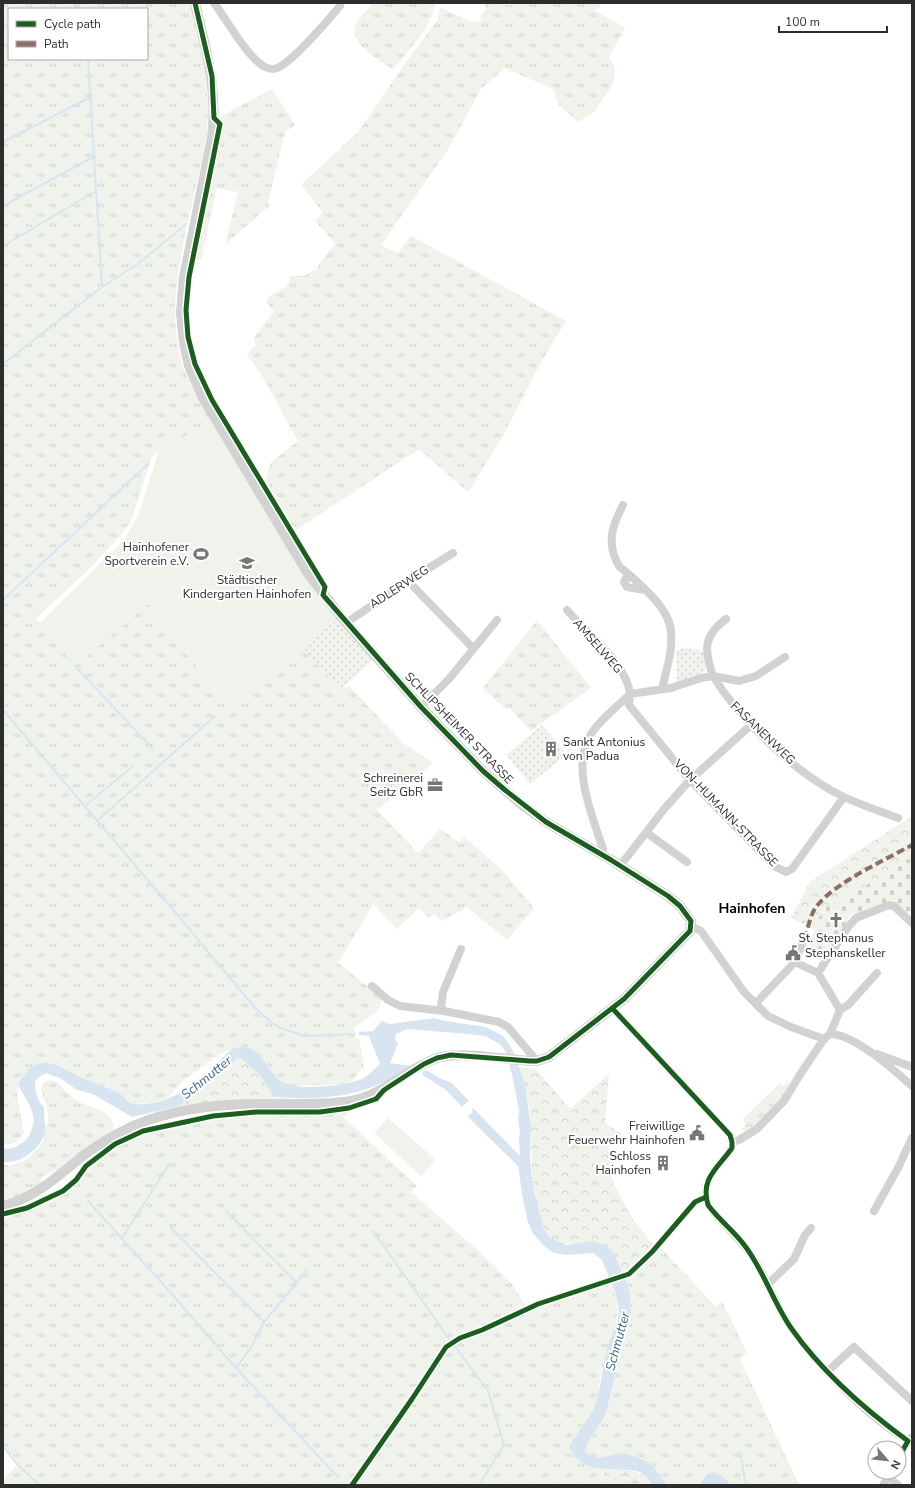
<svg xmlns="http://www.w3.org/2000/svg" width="915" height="1488" font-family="'Nunito Sans',sans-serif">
<defs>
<pattern id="grass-tufts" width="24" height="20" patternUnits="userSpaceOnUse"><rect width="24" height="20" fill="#eff3eb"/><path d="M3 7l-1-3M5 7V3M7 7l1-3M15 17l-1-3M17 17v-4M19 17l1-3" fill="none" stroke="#cdd1ca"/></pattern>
<pattern id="forest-crowns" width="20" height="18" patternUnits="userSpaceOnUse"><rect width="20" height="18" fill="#eff3eb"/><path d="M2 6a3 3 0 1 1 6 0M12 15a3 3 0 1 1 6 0" fill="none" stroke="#cdd1ca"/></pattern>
<pattern id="wetland-marsh" width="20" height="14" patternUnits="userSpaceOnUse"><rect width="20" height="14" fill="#eff3eb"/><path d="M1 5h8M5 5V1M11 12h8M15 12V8" fill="none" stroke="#cdd1ca"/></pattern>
<pattern id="cemetery-stones" width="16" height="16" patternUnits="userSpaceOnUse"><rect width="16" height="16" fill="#eff3eb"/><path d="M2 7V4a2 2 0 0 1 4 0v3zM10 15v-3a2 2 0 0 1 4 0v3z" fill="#cdd1ca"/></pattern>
<pattern id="park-dots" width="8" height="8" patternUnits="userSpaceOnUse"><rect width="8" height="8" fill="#eff3eb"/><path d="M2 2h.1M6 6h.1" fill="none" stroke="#cdd1ca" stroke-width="1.8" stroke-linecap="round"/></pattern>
</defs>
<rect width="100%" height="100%" fill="#fff"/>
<!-- grass -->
<path fill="url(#grass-tufts)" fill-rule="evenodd" d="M 3,3 L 190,3 C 201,45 211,87 207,131 C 206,145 202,159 199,173 C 186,234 164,301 182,364 C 184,371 189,379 192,386 L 279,533 L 203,426 L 152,456 L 131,521 L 122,534 L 85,573 L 35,619 L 40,623 L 149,603 L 230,711 L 324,608 L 338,619 L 337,621 C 325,625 312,640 305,650 L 341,689 L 350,687 L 403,743 L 433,763 L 377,810 L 418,853 L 440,829 L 459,842 L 464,837 L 502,870 L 534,908 L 507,940 L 467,907 L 441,921 L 435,914 L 429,918 L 419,908 L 397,929 L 373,904 L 338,963 L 382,998 L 379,1010 L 354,1028 L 355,1038 L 359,1039 L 364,1065 L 353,1080 L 344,1084 L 288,1086 L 277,1079 L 253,1050 L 234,1049 L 223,1052 L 185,1079 L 166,1099 L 152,1103 L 134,1104 L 120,1094 L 111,1091 L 108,1087 L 82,1078 L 53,1063 L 34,1066 L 20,1078 L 18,1085 L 17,1095 L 24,1133 C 18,1140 13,1146 3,1144 ZM 9,9 L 147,9 L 147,59 L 9,59 Z
M 373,3 L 435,3 C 432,29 408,49 393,70 C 380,60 348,44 356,25 C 359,17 368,10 373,3 Z
M 485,3 L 513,5 L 514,3 L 602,3 L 599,8 L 594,10 L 625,28 L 609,57 L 615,68 L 613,84 L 595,111 L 578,122 L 559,105 L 553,89 L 505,68 L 481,89 L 449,148 L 381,245 L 398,253 L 411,236 L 566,321 L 540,364 L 503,436 L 468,492 L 419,449 L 295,531 L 296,529 L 294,525 L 291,526 L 266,479 L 271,462 L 298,441 L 262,376 L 247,355 L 256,344 L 253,339 L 274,312 L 266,301 L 268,297 L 286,287 L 291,276 L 304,276 L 316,269 L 335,243 L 315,221 L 323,212 L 301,185 L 358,132 L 412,54 L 437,21 L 440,7 L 471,22 L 481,21 L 482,19 L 480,15 L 483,14 L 486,9 Z
M 272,89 L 295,125 L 285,132 L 268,202 L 269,206 L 225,245 L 238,192 L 217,188 L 201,260 L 196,259 L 223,121 L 221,116 Z
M 537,620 L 591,688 L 531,731 L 510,709 L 505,709 L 483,688 Z
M 785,1078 L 789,1083 C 789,1101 760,1123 746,1133 L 742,1129 L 746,1124 L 742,1120 L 780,1083 L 783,1086 L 787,1083 Z
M 51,1080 L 56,1082 L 77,1101 L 104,1112 L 112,1119 L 114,1131 L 59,1173 L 56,1170 L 41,1177 L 42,1186 L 3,1202 L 3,1164 L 10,1166 L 26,1160 L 42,1144 L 45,1126 L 48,1125 C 48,1120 48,1114 47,1109 C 46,1099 37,1091 44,1082 Z
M 353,1109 L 343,1117 L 417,1186 L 411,1192 L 473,1246 L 511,1283 L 528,1309 L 611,1282 L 618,1303 L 615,1331 L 611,1339 L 601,1373 L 598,1396 L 586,1423 L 571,1442 L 571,1453 L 580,1462 L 608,1469 L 604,1474 L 625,1485 L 3,1485 L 3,1480 L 18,1464 L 3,1444 L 3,1216 C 24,1211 47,1203 65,1192 C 75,1186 78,1177 85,1169 C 101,1154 122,1142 142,1134 C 210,1107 284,1123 353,1109 Z
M 660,1247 L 715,1306 L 722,1301 L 747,1353 L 740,1359 L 799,1485 L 731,1485 L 724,1477 L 713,1472 L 707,1474 L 699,1485 L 668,1485 C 661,1479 656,1467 648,1462 C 643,1459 633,1456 627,1454 C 613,1450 594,1467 585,1450 C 590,1436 601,1426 606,1412 L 631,1314 L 630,1293 L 625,1279 L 636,1271 Z"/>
<!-- forest -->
<path fill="url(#forest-crowns)" d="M 912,816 L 912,857 L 837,903 L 831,902 L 819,917 L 815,930 L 791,918 L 810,882 Z
M 240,1058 L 260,1075 L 275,1098 L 180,1109 L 179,1106 L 221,1074 L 236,1059 Z
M 519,1067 L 536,1069 L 570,1109 L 609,1074 L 605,1123 L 622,1134 L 608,1148 L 613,1182 L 633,1220 L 654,1245 L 626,1271 L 622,1273 C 621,1271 620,1267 618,1265 C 615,1261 582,1245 577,1244 C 563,1243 555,1247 546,1232 C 530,1207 532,1156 531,1127 C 530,1107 526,1086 519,1067 Z"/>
<!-- wetland -->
<path fill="url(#wetland-marsh)" d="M 608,1469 C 627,1471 641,1468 654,1485 L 625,1485 L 603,1474 Z"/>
<!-- cemetery -->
<path fill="url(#cemetery-stones)" d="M 912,857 L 912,909 L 907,915 L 892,900 L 857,915 L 851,913 L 837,941 L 820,960 L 818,960 L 817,951 L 808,949 L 819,917 L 831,902 L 837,903 Z"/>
<!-- park -->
<path fill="url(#park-dots)" d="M 337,621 L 373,660 L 341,689 L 305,650 C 313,640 324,625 337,621 Z
M 687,647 L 704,652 L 706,664 L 704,672 L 677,683 L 676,651 Z
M 542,725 L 567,754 L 530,784 L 506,755 Z"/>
<!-- pitch -->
<path fill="#eff3eb" d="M 211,421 L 302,569 L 335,617 L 299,654 L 230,712 L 149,603 L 75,666 L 40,623 L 125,539 L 140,511 L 158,453 Z
M 388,1118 L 436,1160 L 421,1176 L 374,1133 Z"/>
<!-- water -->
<path fill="#d8e5f0" d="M 435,1018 L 445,1021 L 486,1027 L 503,1036 L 509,1044 L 514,1053 L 525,1084 L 531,1126 L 530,1160 L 534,1192 L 544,1229 L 549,1237 L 566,1245 L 593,1241 L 604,1245 L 613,1251 L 625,1279 L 630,1293 L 631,1314 L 606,1412 C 601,1426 590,1436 585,1450 C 594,1467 613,1450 628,1454 C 633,1456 643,1459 648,1462 C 656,1467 661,1479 668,1485 L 654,1485 L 643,1474 L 637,1471 C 613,1467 580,1475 569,1447 C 574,1436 587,1422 593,1409 C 602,1390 601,1369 607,1350 C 611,1333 621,1323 618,1303 C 615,1288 607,1274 602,1260 L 593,1253 L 567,1255 L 554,1253 L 544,1246 L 532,1232 L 528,1222 L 523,1200 L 518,1166 L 469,1118 L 468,1116 L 473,1112 L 472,1110 L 473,1108 L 520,1156 L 519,1138 L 520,1134 L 518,1119 L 519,1110 L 512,1075 L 506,1052 L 500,1044 L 485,1036 L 468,1034 L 407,1029 L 396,1034 L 395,1039 L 398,1044 L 390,1063 L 413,1066 C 367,1096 328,1101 274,1097 L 260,1075 L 240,1058 L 236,1059 L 221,1074 L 179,1106 L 132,1117 L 93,1094 L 77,1090 L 60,1078 L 46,1073 L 39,1077 L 35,1082 C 35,1091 37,1101 44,1107 L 45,1133 L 38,1144 L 26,1140 C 43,1119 28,1104 18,1085 C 20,1078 25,1073 31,1068 C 48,1055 64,1070 80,1077 C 94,1082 107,1087 119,1093 C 125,1097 128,1103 136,1104 C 166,1107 196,1084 216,1065 C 224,1057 229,1047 242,1047 C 261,1046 267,1070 279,1080 C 293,1092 348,1086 364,1078 C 370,1074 375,1068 380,1064 L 369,1036 L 359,1035 L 359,1032 L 373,1031 L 382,1021 L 390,1024 Z
M 426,1070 L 442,1079 L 452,1083 L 469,1101 L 462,1107 L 446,1090 L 421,1074 Z
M 713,1472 L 724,1477 L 731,1485 L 699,1485 L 707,1474 Z"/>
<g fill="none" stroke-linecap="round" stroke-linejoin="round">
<!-- stream -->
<path stroke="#d8e5f0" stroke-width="2" d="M 75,3 L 77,9
M 3,142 L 91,97
M 3,206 L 95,156
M 3,246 L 96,191
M 102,287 L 139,263 L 186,224
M 3,364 L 102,287 L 88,59
M 3,600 L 148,464
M 75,666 L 153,749
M 3,710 L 192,932
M 85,806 L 133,766
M 98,820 L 215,716
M 194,935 L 255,1008 L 271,1022 L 280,1028 L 306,1036 L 355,1034
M 88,1201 L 163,1284 L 236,1368 L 339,1478
M 226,1211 L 297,1283
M 171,1228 L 264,1322
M 373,1231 L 450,1340
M 122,1238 L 170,1163
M 454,1345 L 488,1391 L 504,1445 L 479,1485
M 236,1368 L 252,1346 L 264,1322 L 307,1270
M 3,1446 L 16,1463 L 39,1485
M 740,1452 L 746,1485"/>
<!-- river -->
<path stroke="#d8e5f0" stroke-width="13" d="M 3,1155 C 19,1158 38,1142 39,1126"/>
<!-- minor -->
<path stroke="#d2d2d2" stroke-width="8" d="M 214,3 C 227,20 247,57 265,67 C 269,69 273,70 277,68 C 293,62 328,20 340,6 L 340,3
M 623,505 C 612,526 606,544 619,566 C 637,582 670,607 671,632 C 673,651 666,671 662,689
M 632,577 L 626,578 L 624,582 L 627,587 L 645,590
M 408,581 L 473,648
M 567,610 C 586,633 627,663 630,694 C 618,706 603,717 593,731 C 569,763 592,815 603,849 L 602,854
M 726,619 C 703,636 704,650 713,676 L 739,681 L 756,676 L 785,657
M 346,623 L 408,581 L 453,553
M 421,707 L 449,679 L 497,620
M 844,797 L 792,869 L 786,872 L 774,866 L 690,780 L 629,705 L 630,694 L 671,688 L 701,678 L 713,676 C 740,720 797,775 844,797 C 861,805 880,811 898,818
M 647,833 L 687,862
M 620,866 L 665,808 L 690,780 L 751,725
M 691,926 L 701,931 L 744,992 L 768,1016 L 791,1027 L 824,1039 L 801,1073 L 784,1101 L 757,1129 L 739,1140 L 732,1142
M 795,962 L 818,973
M 372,986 L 388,1000 L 400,1006 L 444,1011 L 499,1022 L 508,1027 L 537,1061
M 756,1003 L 795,962 L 804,939
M 612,1008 L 730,1135 L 732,1142 L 732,1148 C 718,1168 700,1178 708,1205 C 723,1226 744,1241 757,1264 C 769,1284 777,1308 791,1328 C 817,1364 872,1423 912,1442
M 840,1010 L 848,1005 L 877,973
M 444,1011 L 441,1007 L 443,992 L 461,949
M 830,1034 C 854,1034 894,1070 912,1086
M 824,1039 L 830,1034 L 840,1010 L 818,973 L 848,927 L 856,918 L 889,905 L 894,906 L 912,923
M 877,1054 L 912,1067
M 874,1211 L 898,1168 L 912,1138
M 767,1285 L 794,1259 L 805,1235 L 811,1228
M 828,1371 L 854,1347 L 912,1401
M 899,1457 L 902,1450 L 911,1438
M 888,1477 L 898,1485
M 883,1485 L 891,1472"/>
<!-- tertiary -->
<path stroke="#d2d2d2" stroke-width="10" d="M 3,1206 C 36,1197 58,1176 84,1155 C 99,1144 116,1134 133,1126 C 172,1109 219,1104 260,1104 C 290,1103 321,1106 351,1101 C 386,1094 406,1069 437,1058 C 459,1051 505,1059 530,1061 L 537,1061 L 549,1057 L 624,999 L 690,931 L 691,921 L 680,906 L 668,896 L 611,860 L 546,822 L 522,805 L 483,771 L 421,707 L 346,623 L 307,572 L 203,398 L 189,366 L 184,343 L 181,313 L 184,277 L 212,138 C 218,89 206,50 195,3"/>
<!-- quiet -->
<path stroke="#8d6e63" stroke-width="4" stroke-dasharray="8 4" stroke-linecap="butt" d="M 804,939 C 808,930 810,915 816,907 C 834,883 885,860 912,845"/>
<!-- cycleway casing -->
<g stroke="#fff" stroke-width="8">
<path id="cycleway" d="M 612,1008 L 730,1135 L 732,1142 L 732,1148 C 718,1168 700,1178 708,1205 C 719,1220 734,1231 745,1246 C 764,1271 773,1302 791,1328 C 822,1372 864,1409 908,1441 L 899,1457
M 3,1214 L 27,1208 L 63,1191 L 76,1180 L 86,1166 L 115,1144 L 143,1131 L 213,1116 L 256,1112 L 320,1112 L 349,1108 L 376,1099 L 384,1090 L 424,1064 L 437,1058 L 451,1055 L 530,1061 L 537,1061 L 549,1057 L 624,999 L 690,931 L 691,921 L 680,906 L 668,896 L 611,860 L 546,822 L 505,790 L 483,771 L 421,707 L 323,595 L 325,587 L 212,400 L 195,364 L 188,337 L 186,310 L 189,277 L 220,124 L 214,118 L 212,76 L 195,3
M 352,1485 L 412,1399 L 446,1347 L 460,1338 L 482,1330 L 538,1304 L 629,1274 L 652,1252 L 695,1202 L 706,1197"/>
</g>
<!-- cycleway -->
<use href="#cycleway" stroke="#1b5e20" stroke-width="5"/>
</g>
<!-- icons -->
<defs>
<g id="stadium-bare" transform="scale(1.2)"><path d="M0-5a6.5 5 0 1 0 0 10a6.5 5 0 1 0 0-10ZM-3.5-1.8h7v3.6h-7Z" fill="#767676" stroke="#fff" stroke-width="2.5" paint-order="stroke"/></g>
<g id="school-bare" transform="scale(1.2)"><path d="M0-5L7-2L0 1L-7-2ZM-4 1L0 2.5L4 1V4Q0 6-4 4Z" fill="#767676" stroke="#fff" stroke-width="2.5" paint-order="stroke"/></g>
<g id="building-bare" transform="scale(1.2)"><path d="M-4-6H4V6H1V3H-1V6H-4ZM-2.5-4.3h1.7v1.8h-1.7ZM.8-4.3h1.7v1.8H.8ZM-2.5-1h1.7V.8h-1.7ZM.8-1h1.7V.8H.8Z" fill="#767676" stroke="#fff" stroke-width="2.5" paint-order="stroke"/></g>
<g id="office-bare" transform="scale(1.2)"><path d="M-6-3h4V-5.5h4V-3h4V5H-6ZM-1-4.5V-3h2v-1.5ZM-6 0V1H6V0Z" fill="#767676" stroke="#fff" stroke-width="2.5" paint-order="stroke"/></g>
<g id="church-bare" transform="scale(1.2)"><path d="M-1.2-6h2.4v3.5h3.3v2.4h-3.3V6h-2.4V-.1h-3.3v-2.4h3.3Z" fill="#767676" stroke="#fff" stroke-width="2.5" paint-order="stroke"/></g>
<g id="civic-bare" transform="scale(1.2)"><path d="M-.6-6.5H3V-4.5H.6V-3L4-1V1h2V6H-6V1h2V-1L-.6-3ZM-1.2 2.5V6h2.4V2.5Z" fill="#767676" stroke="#fff" stroke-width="2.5" paint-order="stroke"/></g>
</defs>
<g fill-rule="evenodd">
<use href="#stadium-bare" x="201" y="554"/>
<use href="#school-bare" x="247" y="563"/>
<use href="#building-bare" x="551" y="749"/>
<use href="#office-bare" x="435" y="785"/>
<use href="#church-bare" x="836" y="920"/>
<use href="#civic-bare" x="793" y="953"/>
<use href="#civic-bare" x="697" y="1133"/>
<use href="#building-bare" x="663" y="1163"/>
</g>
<g text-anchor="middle" stroke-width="4" stroke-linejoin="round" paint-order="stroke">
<!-- poi labels -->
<g font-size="12" fill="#2d2d2d" stroke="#fff" text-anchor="end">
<text x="189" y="551">Hainhofener<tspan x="189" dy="14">Sportverein e.V.</tspan></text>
<text x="247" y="584" text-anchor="middle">Städtischer<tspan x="247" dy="14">Kindergarten Hainhofen</tspan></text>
<text x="563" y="746" text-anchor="start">Sankt Antonius<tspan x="563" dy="14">von Padua</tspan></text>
<text x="423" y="782">Schreinerei<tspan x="423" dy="14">Seitz GbR</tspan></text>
<text x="836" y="942" text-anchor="middle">St. Stephanus</text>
<text x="805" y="957" text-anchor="start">Stephanskeller</text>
<text x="685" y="1130">Freiwillige<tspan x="685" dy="14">Feuerwehr Hainhofen</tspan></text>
<text x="651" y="1160">Schloss<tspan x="651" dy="14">Hainhofen</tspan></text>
</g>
<!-- street labels -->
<g font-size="12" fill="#2d2d2d" stroke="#fff">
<text transform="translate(399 587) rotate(-33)" y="4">ADLERWEG</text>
<text transform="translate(598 646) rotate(49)" y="4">AMSELWEG</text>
<text transform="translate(459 728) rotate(46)" y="4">SCHLIPSHEIMER STRASSE</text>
<text transform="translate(763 733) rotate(44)" y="4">FASANENWEG</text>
<text transform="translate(726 813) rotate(46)" y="4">VON-HUMANN-STRASSE</text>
</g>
<!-- water labels -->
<g font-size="13" font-style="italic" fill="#3e688c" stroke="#fff">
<text transform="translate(206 1077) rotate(-39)" y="5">Schmutter</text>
<text transform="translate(617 1341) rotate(-75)" y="5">Schmutter</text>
</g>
<!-- quarter labels -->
<g font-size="14" font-weight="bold" fill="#000" stroke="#fff">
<text x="752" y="913">Hainhofen</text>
</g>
</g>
<!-- border -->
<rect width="915" height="1488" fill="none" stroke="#2d2d2d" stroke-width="8"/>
<!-- legend -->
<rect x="8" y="8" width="140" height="52" fill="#ffffff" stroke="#ababab"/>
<rect x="16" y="21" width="20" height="6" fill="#1b5e20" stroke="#ababab"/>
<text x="44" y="28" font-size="12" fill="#2d2d2d">Cycle path</text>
<rect x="16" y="41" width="20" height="6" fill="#8d6e63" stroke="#ababab"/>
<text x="44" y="48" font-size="12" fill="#2d2d2d">Path</text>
<!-- north arrow -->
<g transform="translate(887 1460) rotate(118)"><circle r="19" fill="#ffffff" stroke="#ababab"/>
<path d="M0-3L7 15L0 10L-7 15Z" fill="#767676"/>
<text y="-6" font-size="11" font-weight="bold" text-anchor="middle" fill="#2d2d2d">N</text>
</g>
<!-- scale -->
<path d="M779 26v6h108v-6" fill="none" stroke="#2d2d2d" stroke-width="2"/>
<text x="785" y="26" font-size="12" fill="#2d2d2d" stroke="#ffffff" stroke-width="3" paint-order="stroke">100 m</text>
</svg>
